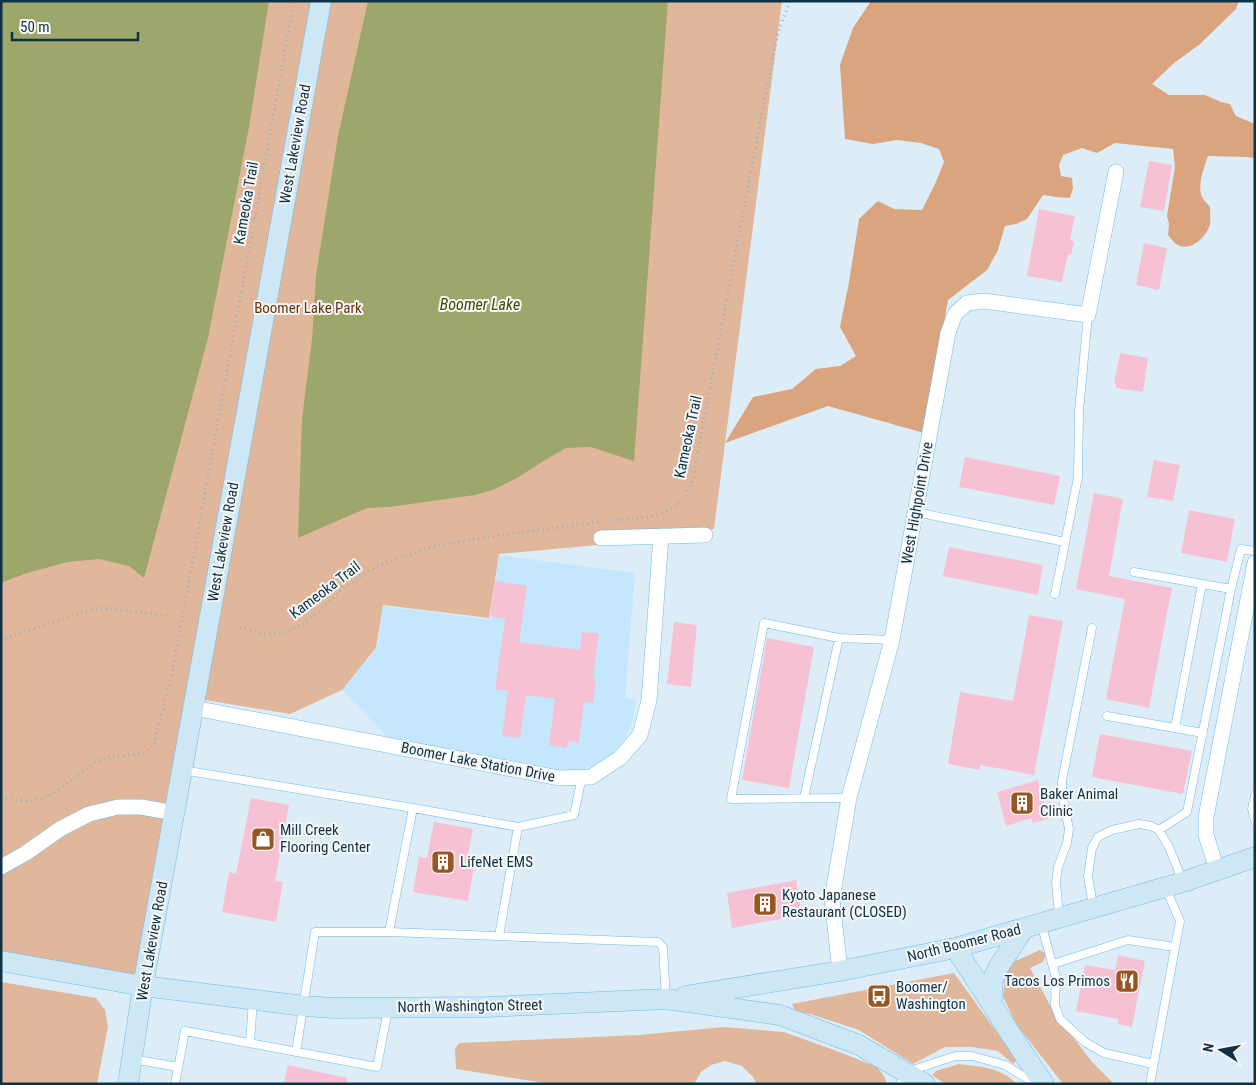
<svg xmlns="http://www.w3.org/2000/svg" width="1256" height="1085" font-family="'Roboto Condensed',sans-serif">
<rect width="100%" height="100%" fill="#ddedf7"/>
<!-- built -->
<path fill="#c4e7fd" d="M 499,555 L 635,573 L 625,698 L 637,700 L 630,728 L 624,739 L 611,757 L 594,766 L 568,773 L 390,740 L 342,690 L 377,648 L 383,606 L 490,620 Z"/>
<!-- green -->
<path fill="#e1b79b" d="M 1,1 L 782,1 L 714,529 L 642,541 L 499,554 L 489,618 L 383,605 L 376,648 L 342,690 L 290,714 L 193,698 L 142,984 L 1,958 Z
M 1040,950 L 1046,954 L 1043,962 L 1030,968 L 1052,1009 L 1092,1062 L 1114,1084 L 1063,1084 L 1016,1024 L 1003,997 L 1005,975 L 1013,962 Z
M 954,973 L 1017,1060 L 1013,1064 L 998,1051 L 972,1047 L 945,1047 L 913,1064 L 859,1030 L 810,1014 L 795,1011 L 792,1004 Z
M 1,982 L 96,998 L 105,1010 L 108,1027 L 97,1084 L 1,1084 Z
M 724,1027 L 784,1032 L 842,1053 L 877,1067 L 884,1076 L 887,1084 L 757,1084 L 753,1077 L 742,1066 L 725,1061 L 711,1065 L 701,1072 L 694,1084 L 552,1084 L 456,1069 L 455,1049 L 459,1043 L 639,1035 Z
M 959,1064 C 982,1067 1000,1067 1017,1084 L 945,1084 L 932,1075 L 936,1071 Z"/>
<!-- forest -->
<path fill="#daa47e" d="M 871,1 L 1239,1 L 1236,9 L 1200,44 L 1174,63 L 1152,84 L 1169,95 L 1205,95 L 1221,102 L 1230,104 L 1236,116 L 1255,124 L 1255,158 L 1246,157 L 1208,156 C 1204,167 1197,186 1202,197 C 1204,201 1208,204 1210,207 C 1210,212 1211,219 1210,224 C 1207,236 1193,250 1180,246 C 1174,244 1172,239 1168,235 L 1169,224 L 1167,216 L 1175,167 L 1173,149 L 1115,143 L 1097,153 L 1082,148 L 1063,155 L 1059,165 L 1061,176 L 1072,178 L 1073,188 L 1070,198 L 1056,197 L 1043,195 L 1027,219 L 1016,224 L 1005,226 L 998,250 L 987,270 L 948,300 L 924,433 L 828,406 L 725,443 L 753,397 L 792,389 L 816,369 L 840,366 L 856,356 L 840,327 L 849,282 L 859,219 L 878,201 L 894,209 L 922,210 L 935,184 L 944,162 L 939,149 L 921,143 L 897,140 L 873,144 L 845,139 L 840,65 L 853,28 Z"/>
<!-- water -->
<path fill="#9da76b" d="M 1,1 L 269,1 L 249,127 L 208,338 L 144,578 L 129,566 L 99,559 L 68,562 L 27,573 L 1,583 Z
M 368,1 L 668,1 L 634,461 L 591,447 L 566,448 L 545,460 L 517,478 L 493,490 L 475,495 L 389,507 L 367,508 L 298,538 L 302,419 L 312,339 L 316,275 L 338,136 Z"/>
<!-- building -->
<path fill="#f7c1d4" d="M 1149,161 L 1172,165 L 1164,211 L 1140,207 Z
M 1039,209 L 1075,216 L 1070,240 L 1074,241 L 1071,255 L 1068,254 L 1062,282 L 1027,276 Z
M 1144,243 L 1167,248 L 1159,290 L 1136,285 Z
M 1120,353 L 1148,358 L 1143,392 L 1116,388 L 1116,384 L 1114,383 Z
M 965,457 L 1060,476 L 1054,505 L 959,487 Z
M 1154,460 L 1180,465 L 1173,501 L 1147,497 Z
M 1094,493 L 1123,499 L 1109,576 L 1172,588 L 1149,708 L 1106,699 L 1125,599 L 1076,589 Z
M 1189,510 L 1235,519 L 1227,562 L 1181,553 Z
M 949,547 L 1043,565 L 1038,595 L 943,576 Z
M 495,581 L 527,586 L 519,642 L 580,650 L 582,632 L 599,634 L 593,678 L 596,679 L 593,703 L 584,702 L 579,743 L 568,741 L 567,748 L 549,745 L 555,699 L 526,695 L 520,738 L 502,736 L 508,691 L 495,689 L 505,619 L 490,616 Z
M 1029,615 L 1063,621 L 1034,775 L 980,765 L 980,770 L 948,764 L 960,692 L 1013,701 Z
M 674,622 L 697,625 L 691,687 L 667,684 Z
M 767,638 L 814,647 L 789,788 L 742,780 Z
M 1100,734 L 1192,751 L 1183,794 L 1092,777 Z
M 1038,780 L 1044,803 L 1051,802 L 1055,817 L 1033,823 L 1031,818 L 1006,826 L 997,792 Z
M 251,798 L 289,805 L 275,881 L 283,882 L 276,922 L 222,912 L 229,872 L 236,874 Z
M 434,822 L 473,829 L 466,865 L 474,867 L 468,901 L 413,892 L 419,857 L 427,858 Z
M 796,880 L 802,915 L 732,928 L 727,893 Z
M 1118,955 L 1145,961 L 1132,1027 L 1118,1024 L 1118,1019 L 1076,1011 L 1085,965 L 1115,970 Z
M 288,1065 L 347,1078 L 347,1084 L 284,1084 Z"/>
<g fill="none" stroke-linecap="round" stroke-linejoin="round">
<!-- service casing -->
<g stroke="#67bced" stroke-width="9">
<path id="service" d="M 915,512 L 1065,542
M 1134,572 L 1231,589 L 1187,812 L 1159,830
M 1231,589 L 1241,549 L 1255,551
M 1055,594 L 1078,477 L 1079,411 L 1088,315
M 1107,716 L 1203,733
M 1175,728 L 1202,584
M 182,770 L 413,808 L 389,932 L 658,942 L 663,947 L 666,999
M 1255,795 L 1252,809 L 1255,821
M 804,798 L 839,638
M 849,798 L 731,799 L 764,623 L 839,638 L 892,640
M 413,808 L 518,827 L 499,936
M 518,827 L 574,815 L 582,777
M 1093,906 L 1088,876 L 1092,848 L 1098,837 L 1112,830 L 1139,824 L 1151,826 L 1159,830 L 1169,847 L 1183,882
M 1060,916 L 1058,905 L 1056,882 L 1058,867 L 1067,843 L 1069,829 L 1062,794 L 1062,781 L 1092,628
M 1041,923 L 1056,978 L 1055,1005 L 1060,1019 L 1085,1042 L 1104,1053 L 1153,1064
M 1053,964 L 1128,940 L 1175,947
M 250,1043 L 253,1000
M 296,1052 L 315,932 L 389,932
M 132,1059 L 178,1067
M 175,1084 L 185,1031 L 377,1067 L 388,1009
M 900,1084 L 907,1072 L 943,1060 L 956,1056 L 972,1056 L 1005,1065 L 1036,1084
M 1150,1084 L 1180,921 L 1166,889"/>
</g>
<!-- minor casing -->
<g stroke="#67bced" stroke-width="16">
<path id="minor" d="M 601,538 L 705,535
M 194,708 L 559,778 L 591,777 L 620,758 L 640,735 L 649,701 L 661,536
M 1,867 L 26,853 L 60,829 L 89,814 L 118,807 L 141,807 L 175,813
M 1217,870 L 1206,835 L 1206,817 L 1255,563
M 840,971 L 832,899 L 849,798 L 892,640 L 948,333 L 955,314 L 967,303 L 984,301 L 1088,315 L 1116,172"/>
</g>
<!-- secondary casing -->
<g stroke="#67bced" stroke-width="21">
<path id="secondary" d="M 955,948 C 985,993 1013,1039 1044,1084
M 1,961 L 143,986 L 304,1006 L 333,1008 L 486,1007 L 666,999 L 780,1015 L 859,1045 L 925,1084
M 685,996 L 840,971 L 955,948 L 1183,882 L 1255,857
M 992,1003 L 992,982 L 998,968 L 1024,928
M 128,1084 L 143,986 L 321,1"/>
</g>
<!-- path -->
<path stroke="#9ab1be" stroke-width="3" stroke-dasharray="1 4" stroke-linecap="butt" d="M 612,520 C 639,518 670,519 687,493 C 689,489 691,483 693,478 L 773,55 L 780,27 L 790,1
M 240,628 L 266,634 L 285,632 L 303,624 L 319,611 L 344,587 L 359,577 L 375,567 L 426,549 L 440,545 L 507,534 L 598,522
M 1,640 L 85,611 L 101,608 L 116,609 L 170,616
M 1,799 L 30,801 L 44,798 L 58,790 L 95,762 L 109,757 L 139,754 L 153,747 L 173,669 L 294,1"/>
<!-- service -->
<use href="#service" stroke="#fff" stroke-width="8"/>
<!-- minor -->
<use href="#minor" stroke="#fff" stroke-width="15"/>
<!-- secondary -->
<use href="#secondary" stroke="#cee7f5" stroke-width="20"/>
</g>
<!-- icons -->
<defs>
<g id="building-square" transform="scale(1.25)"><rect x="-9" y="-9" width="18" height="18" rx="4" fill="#985722" stroke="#f7f7f7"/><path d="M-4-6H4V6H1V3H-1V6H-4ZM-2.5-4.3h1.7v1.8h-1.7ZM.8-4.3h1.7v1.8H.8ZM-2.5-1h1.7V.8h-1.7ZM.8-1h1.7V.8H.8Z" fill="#fff"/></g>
<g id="shop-square" transform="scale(1.25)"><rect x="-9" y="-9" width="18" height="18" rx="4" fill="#985722" stroke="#f7f7f7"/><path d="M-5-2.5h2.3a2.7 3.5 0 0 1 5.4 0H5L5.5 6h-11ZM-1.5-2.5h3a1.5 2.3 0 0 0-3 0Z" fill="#fff"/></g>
<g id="restaurant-square" transform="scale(1.25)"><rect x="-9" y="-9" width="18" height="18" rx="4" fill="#985722" stroke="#f7f7f7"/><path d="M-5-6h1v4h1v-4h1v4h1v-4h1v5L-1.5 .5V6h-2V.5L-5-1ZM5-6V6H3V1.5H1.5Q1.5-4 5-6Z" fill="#fff"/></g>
<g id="bus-square" transform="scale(1.25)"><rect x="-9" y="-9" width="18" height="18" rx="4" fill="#985722" stroke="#f7f7f7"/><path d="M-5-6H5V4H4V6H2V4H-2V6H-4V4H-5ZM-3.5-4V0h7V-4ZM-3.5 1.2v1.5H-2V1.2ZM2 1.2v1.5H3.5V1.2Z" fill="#fff"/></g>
</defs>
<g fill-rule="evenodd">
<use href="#building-square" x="1022" y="803"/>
<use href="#shop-square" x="263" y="839"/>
<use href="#building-square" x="443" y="862"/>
<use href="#building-square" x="765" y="904"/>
<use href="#restaurant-square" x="1127" y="981"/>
<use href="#bus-square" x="879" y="996"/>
</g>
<g text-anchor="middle" stroke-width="4" stroke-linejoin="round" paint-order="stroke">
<!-- street labels -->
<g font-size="15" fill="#0d3246" stroke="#f7f7f7">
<text transform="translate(295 144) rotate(-80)" y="5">West Lakeview Road</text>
<text transform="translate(246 203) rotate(-80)" y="5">Kameoka Trail</text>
<text transform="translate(688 437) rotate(-78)" y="5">Kameoka Trail</text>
<text transform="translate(917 503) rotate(-80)" y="5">West Highpoint Drive</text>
<text transform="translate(223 542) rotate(-80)" y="5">West Lakeview Road</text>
<text transform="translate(325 590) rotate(-37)" y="5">Kameoka Trail</text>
<text transform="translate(478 762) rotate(11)" y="5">Boomer Lake Station Drive</text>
<text transform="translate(152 941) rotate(-80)" y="5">West Lakeview Road</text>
<text transform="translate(964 943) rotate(-14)" y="5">North Boomer Road</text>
<text transform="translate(470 1006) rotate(-1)" y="5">North Washington Street</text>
</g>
<!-- park labels -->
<g font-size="15" fill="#693609" stroke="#f7f7f7">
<text x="308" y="313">Boomer Lake Park</text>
</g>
<!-- poi labels -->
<g font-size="15" fill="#0d3246" stroke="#f7f7f7" text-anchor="start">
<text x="1040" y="799">Baker Animal<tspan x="1040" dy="17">Clinic</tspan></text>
<text x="280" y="835">Mill Creek<tspan x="280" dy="17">Flooring Center</tspan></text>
<text x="460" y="867">LifeNet EMS</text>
<text x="782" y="900">Kyoto Japanese<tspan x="782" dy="17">Restaurant (CLOSED)</tspan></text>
<text x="1110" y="986" text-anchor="end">Tacos Los Primos</text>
<text x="896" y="992">Boomer/<tspan x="896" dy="17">Washington</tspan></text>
</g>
<!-- water labels -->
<g font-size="16" font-style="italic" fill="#454c02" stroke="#f7f7f7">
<text x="480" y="310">Boomer Lake</text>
</g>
</g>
<!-- border -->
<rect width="1256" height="1085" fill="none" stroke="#0d3246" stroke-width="5"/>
<!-- north arrow -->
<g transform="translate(1221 1050) rotate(281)" stroke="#f7f7f7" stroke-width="4" paint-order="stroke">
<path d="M0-4L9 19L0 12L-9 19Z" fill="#0d3246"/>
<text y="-8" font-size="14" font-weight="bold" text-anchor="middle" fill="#0d3246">N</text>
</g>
<!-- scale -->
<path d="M12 32v8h126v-8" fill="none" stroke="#0d3246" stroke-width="2.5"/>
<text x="20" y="32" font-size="15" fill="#0d3246" stroke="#f7f7f7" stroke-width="4" paint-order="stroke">50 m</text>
</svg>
